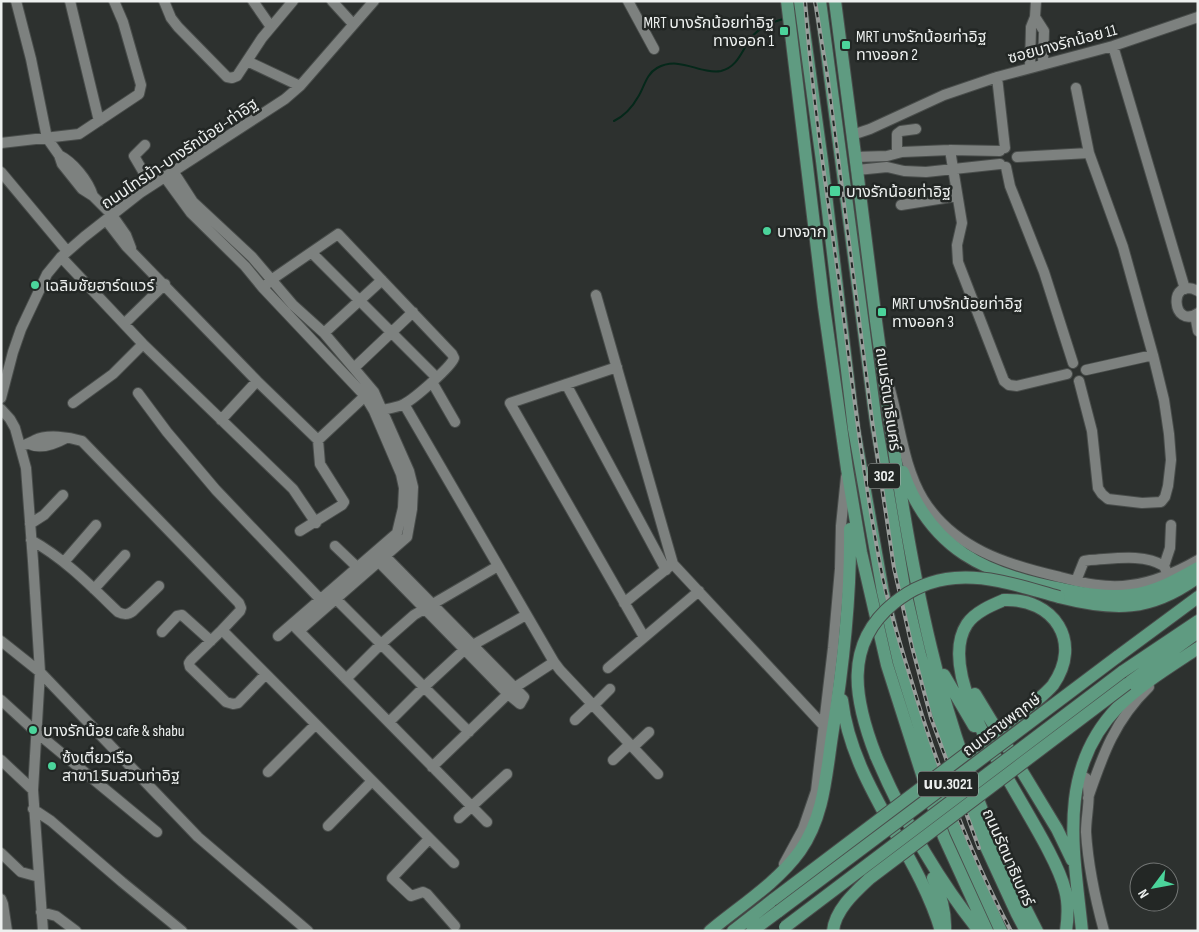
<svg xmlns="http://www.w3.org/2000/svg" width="1199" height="932" font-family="'Sofia Sans Condensed','Noto Sans Thai',sans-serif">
<rect width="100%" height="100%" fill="#2d312f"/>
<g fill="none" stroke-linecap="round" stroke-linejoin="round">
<!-- stream -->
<path stroke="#05281a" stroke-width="2" d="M 614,121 C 624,116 633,106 638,97 C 644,88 646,74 657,68 C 680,55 700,75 721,71 C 738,67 742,50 751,38 C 757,29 774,21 784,19"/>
<!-- minor casing -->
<g stroke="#494d4b" stroke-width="12">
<path id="minor" d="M 16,1 L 31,59 L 47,138 L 59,155 L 62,164 L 82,189 L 93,196 L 112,215 L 126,235 L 131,248
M 70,1 L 99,121
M 164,1 L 171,18 L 178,27 L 227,77 L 232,78 L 237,76 L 262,38 L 293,1
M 253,1 L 271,27
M 332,1 L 353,24
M 628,1 L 654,49
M 1035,17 L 1044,31 L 1043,64
M 1113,46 L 1185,289
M 247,61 L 300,86
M 1030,67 L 1031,27 L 1035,17 L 1036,1
M 997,77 L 1005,148
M 1076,88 L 1089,153 L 1123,247 L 1153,355 L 1164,400 L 1169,434 L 1171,460 L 1168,486 L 1165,497 L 1161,502 L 1142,503 L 1108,499 L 1102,494 L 1098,488 L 1092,431 L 1079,381
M 852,135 L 870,129 L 944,95 L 997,77 L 1113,46 L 1198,17
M 1,143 L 79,134 L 139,94 L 141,85 L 123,22 L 114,1
M 145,145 L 134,156 L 151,185
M 950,150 L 962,223 L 957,245 L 958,262 L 1004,381 L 1009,385 L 1017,386 L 1067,374
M 897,153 L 897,134 L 901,131 L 916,129
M 59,155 C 73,162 88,180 93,196
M 855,157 L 887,156 L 902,152 L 950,150 L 1000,151
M 1017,157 L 1089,153
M 1006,167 L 1010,186 L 1044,272 L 1073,363
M 857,170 L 887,167 L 904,171 L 926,172 L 1000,164
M 173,171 L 193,202 L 252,257 L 293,305 L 324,333 L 374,392 L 409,471 L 413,487 L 412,509 L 407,537 L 299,631
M 1,172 L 67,251
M 164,176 L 191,213 L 245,266 L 263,288 L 365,396 L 374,411 L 401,474 L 404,488 L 403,508 L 397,533 L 278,636
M 901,205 L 957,196
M 106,220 L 126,246 L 257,381 L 318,440 L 320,464 L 344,502 L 342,505 L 300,531
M 312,253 L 436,377
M 61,257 L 143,344 L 293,489 L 316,523
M 267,284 L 271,280 L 338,234 L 452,354 L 454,358 C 451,367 414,399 404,404 C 397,408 385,409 377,411
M 1198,291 C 1167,275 1172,331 1198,313
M 596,295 L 673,564 L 823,725
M 1195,315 L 1198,331
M 124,324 L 165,284
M 324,333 L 382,280
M 617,367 L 510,403 L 644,637
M 354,368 L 413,312
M 1086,370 L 1153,355
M 432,382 L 455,422
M 566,384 L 666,570
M 889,386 C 900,423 903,466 923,499 C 953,548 1007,565 1060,577 C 1083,583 1107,589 1131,585 C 1155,582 1177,572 1198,560
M 138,393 L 167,432 L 216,490 L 320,599
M 1,398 L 13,352 L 21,329 L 47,274 L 61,257 L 84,237 L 140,193 L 285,99 L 300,86 L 374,1
M 73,403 L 113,374 L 143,344
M 404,404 L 554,662 L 560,670 L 658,774
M 1,409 L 10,419 L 15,428 L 26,468 L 33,561 L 40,672 L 33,790 L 43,931
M 221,420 L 257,381
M 318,440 L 365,396
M 29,444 C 41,450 55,444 66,438
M 20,446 C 27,445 29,443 35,440 C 47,434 69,437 82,441 L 239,603 L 241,608 L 240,611 L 222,630 L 454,863
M 30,524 L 44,515 L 63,495
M 31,540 C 65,559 91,586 118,612 C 124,615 128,615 133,611 L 159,586
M 335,546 L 357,567
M 374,557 L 508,694 L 520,704 L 524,697 L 380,551
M 64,562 L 96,525
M 1164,566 L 1170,548 L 1171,525
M 1076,581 L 1084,561 L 1090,560 C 1113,559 1143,553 1164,566 L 1168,575
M 94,589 L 125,555
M 331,594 L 469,732
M 624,603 L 670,566
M 296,628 L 487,822
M 222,630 L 191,660 L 189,663 L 190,667 L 226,702 L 233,704 L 238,703 L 265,675
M 162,632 L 177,616 L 182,615 L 211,641
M 1,641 L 40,672 L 198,837 L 308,931
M 608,668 L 699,591
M 346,679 L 381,644 L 414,615 L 498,566
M 1,700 L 36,732 L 157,832
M 593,706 L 610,689
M 575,720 L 592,704
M 389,722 L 424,687 L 464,650 L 526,615
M 633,747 L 649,732
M 1,760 L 33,790
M 613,760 L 630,744
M 432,767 L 514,688 L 554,662
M 268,772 L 315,725
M 1079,775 L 1086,778 C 1092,795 1086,814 1086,832 C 1088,865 1095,898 1104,931
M 1088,798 C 1103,754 1115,720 1149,687
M 33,809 L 51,821 L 122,882 L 182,931
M 459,818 L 507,774
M 328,826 L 372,781
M 429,839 L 392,878 L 411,896 L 423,892 L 427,894 L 455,926
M 1,853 L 21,872 L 39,877
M 784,864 L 803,829 L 816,791 L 833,648 L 840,569 L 841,526 L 846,477
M 1,899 L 3,904 L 7,931
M 41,912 L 56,916 L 76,931"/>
</g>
<!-- major casing -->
<g stroke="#494d4b" stroke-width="14">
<path id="major" d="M 787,1 L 824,307 L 847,469 L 861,552 L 887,665 L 927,790 L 944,837 L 987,931
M 800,1 L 822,161 L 854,429 L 883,592 L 899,662 L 938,786 L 956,832 L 1001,931
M 820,1 L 876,423 L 904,587 L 920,655 L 958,778 L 975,823 L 1017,914 L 1026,931
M 835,1 C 849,108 863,214 876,321 C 891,430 905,540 931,648 C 953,741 992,846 1037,931
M 903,472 C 930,549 986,575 1062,589 C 1085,594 1108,598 1131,595 C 1155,592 1177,580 1198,568
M 1059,597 C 1114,611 1150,612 1198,577
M 1004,600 C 992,605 975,612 967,624 C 927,685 1049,826 1065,890 C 1069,904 1068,917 1066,931
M 1117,657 L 1198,597
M 1122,672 L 1198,621
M 944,675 L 974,726
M 1127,684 L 1198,632
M 975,694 L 1057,829 L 1072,860
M 842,700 C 852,785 917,850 941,931
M 876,756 C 903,819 936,877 979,931
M 933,878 C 941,895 946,912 945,931
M 710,931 C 740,906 777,883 800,851 C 824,817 826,775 832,736 C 843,668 851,598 850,529
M 733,931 L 774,899
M 752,931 L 779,911
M 1082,931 C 1074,851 1056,771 1118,707 C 1141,684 1171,666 1198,648"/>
</g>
<!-- minor -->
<use href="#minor" stroke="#7d817f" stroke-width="10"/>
<!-- major -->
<use href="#major" stroke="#5f9b81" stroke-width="12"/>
<!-- rail casing -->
<g stroke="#999d9b" stroke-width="4">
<path id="rail" d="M 805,1 C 812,97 827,193 840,288 C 852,382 863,476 881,569 C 888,605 899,641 910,676 C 936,764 968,850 1011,931
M 815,1 L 828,80 L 872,420 L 894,568 L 912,647 L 931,718 L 979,848"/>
</g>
<!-- rail -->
<use href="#rail" stroke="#232725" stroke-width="2" stroke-dasharray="5.5" stroke-linecap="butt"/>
<!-- major-bridge casing -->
<g stroke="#494d4b" stroke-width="14" stroke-linecap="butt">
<path id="major-bridge" d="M 876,756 C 855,702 842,645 894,603 C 912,588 932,580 955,578 C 991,575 1026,588 1059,597
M 774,899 L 1036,701 C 1042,696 1048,691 1053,685 C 1083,642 1054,598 1004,600
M 779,911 L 1117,657
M 785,927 L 1122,672
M 833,931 C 835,910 855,892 869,879 L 1127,684"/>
</g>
<!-- major-bridge -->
<use href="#major-bridge" stroke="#5f9b81" stroke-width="12"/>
</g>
<!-- markers -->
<g fill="#4bd49b" stroke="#232725" stroke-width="2">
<rect x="779" y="26" width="10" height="10" rx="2.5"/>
<rect x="841" y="40" width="10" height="10" rx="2.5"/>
<rect x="829" y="185" width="12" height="12" rx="2.5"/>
<circle cx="767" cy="231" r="5"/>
<circle cx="35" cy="285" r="5"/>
<rect x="877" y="307" width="10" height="10" rx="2.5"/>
<circle cx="33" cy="730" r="5"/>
<circle cx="52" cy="766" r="5"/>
</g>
<g text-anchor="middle" stroke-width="5" stroke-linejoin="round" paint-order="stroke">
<!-- shield labels -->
<g fill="#232725" stroke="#b0b4b2" stroke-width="1">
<rect x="868" y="463.5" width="32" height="25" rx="4"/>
<rect x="918" y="771.5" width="60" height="25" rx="4"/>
</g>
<g font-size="15" font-weight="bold" fill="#edf0ef">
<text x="884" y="481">302</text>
<text x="948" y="789">นบ.3021</text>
</g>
<!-- poi labels -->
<g font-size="16" fill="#edf0ef" stroke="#232725" text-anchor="start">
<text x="774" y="28" text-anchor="end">MRT บางรักน้อยท่าอิฐ<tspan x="774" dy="18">ทางออก 1</tspan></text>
<text x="856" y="42">MRT บางรักน้อยท่าอิฐ<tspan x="856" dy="18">ทางออก 2</tspan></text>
<text x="846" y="197">บางรักน้อยท่าอิฐ</text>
<text x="777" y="237">บางจาก</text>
<text x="45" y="291">เฉลิมชัยฮาร์ดแวร์</text>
<text x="892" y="309">MRT บางรักน้อยท่าอิฐ<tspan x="892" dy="18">ทางออก 3</tspan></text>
<text x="43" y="736">บางรักน้อย cafe &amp; shabu</text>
<text x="62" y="763">ซ้งเตี๋ยวเรือ<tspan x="62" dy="18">สาขา1 ริมสวนท่าอิฐ</tspan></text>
</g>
<!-- street labels -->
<g font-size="16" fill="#edf0ef" stroke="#232725">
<text transform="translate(1062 43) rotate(-15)" y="6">ซอยบางรักน้อย 11</text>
<text transform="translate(179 153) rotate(-34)" y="6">ถนนไทรม้า-บางรักน้อย-ท่าอิฐ</text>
<text transform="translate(889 399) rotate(82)" y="6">ถนนรัตนาธิเบศร์</text>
<text transform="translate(1001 724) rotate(-37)" y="6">ถนนราชพฤกษ์</text>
<text transform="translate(1009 857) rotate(66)" y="6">ถนนรัตนาธิเบศร์</text>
</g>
</g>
<!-- border -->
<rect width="1199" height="932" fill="none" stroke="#edf0ef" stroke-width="5"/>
<!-- north arrow -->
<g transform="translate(1154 887) rotate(238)"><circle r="24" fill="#232725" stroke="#747776"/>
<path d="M0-4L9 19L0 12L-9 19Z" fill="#4bd49b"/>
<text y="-8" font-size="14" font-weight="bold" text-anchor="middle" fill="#edf0ef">N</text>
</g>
</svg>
